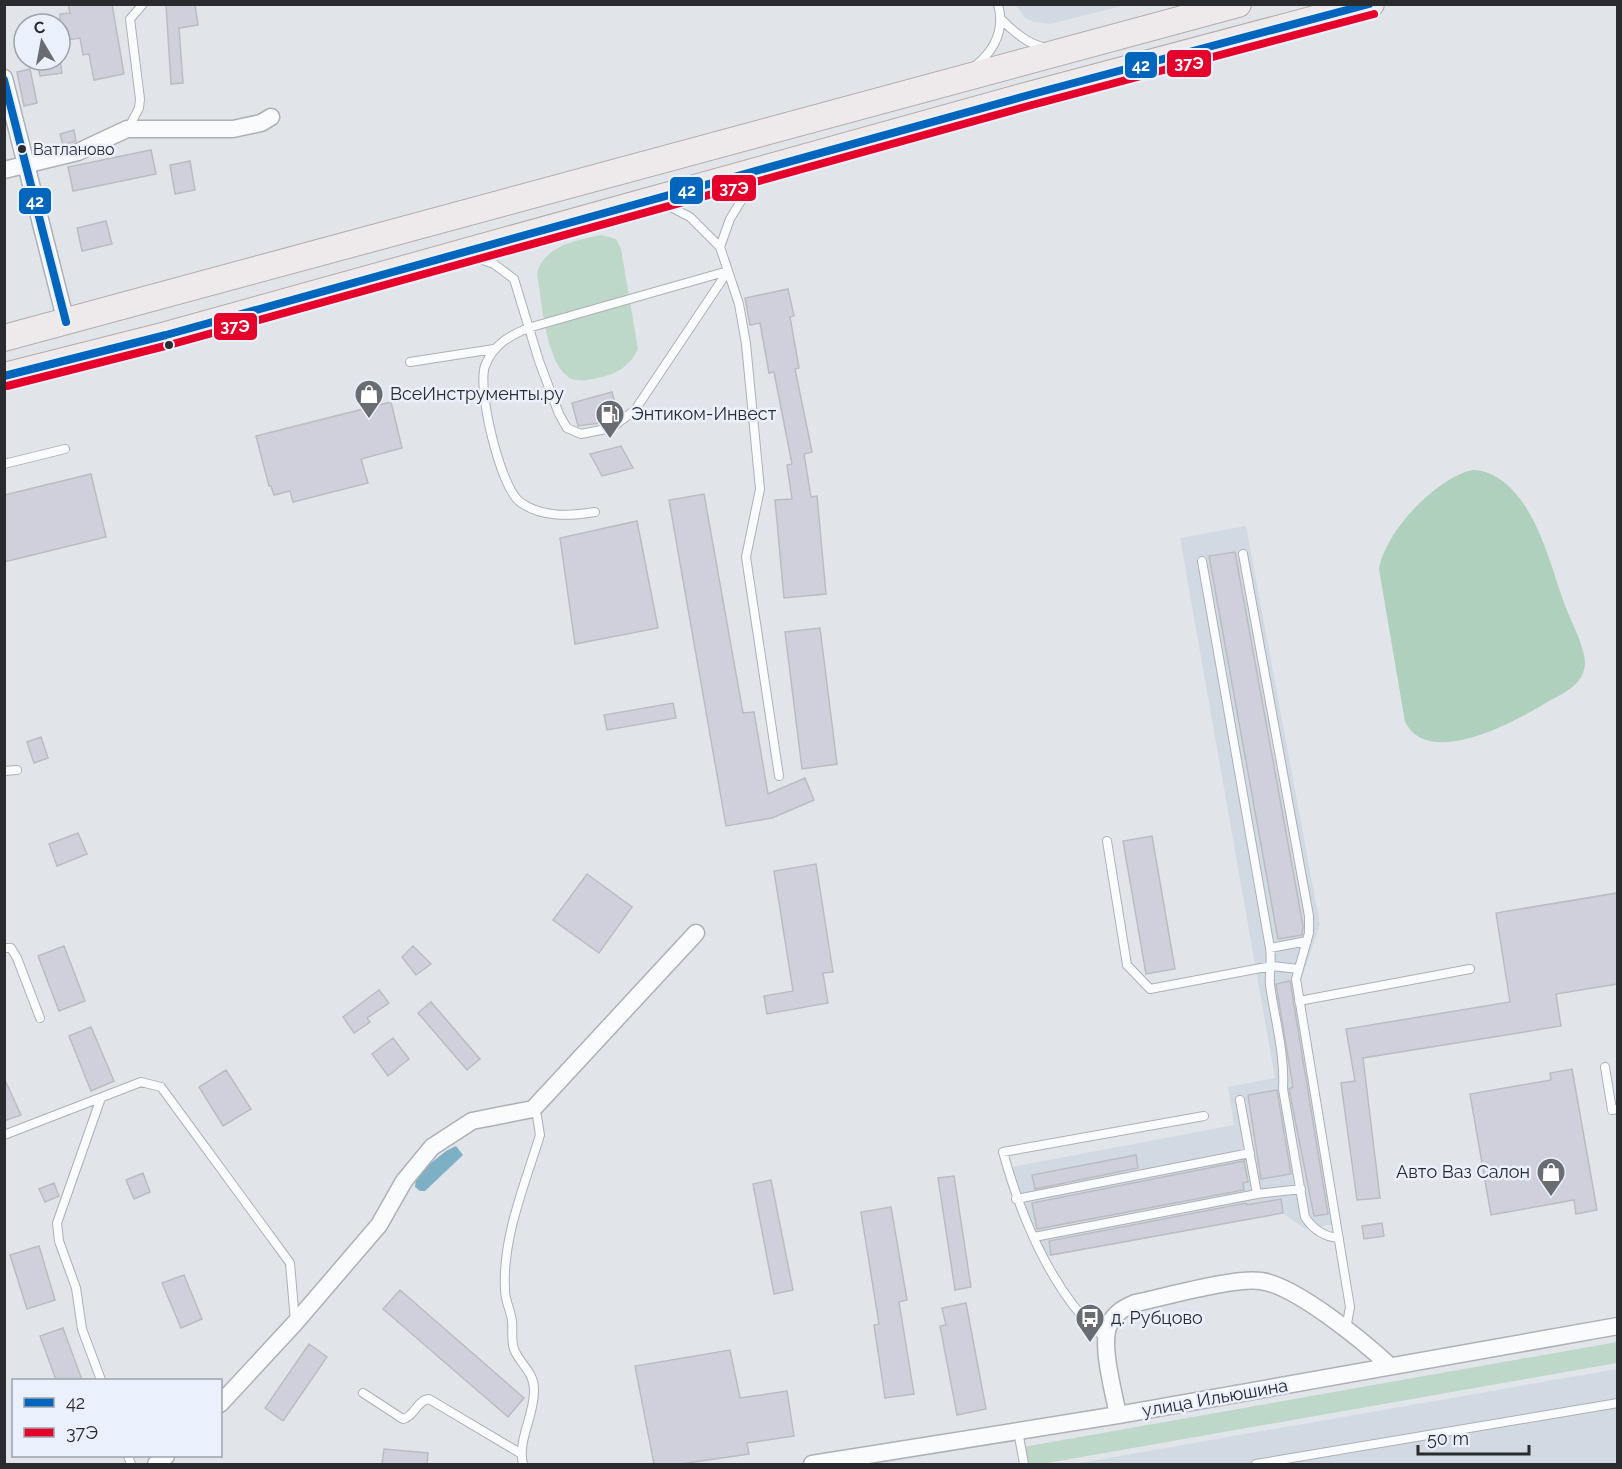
<svg xmlns="http://www.w3.org/2000/svg" width="1622" height="1469" font-family="Raleway,sans-serif">
<rect width="100%" height="100%" fill="#e1e5ea"/>
<!-- built -->
<path fill="#d1d9e3" d="M 1016,5 L 1126,5 L 1050,24 L 1034,22 L 1025,18 Z
M 1246,526 L 1320,925 L 1300,983 L 1340,1223 L 1305,1229 L 1283,1213 L 1039,1258 L 1002,1169 L 1234,1125 L 1228,1087 L 1275,1078 L 1180,538 Z
M 1617,1369 L 1617,1464 L 1074,1464 Z"/>
<!-- green -->
<path fill="#bdd8c8" d="M 601,235 L 616,239 L 621,249 L 638,349 C 630,366 617,374 598,378 C 589,380 574,383 567,376 C 545,358 542,301 537,274 C 543,246 577,240 601,235 Z
M 1617,1342 L 1617,1363 L 1042,1464 L 1026,1464 L 1023,1447 Z"/>
<!-- forest -->
<path fill="#afd0bc" d="M 1472,470 C 1492,470 1508,483 1520,499 C 1543,529 1553,573 1566,608 C 1572,623 1579,636 1583,651 C 1585,658 1586,666 1583,673 C 1577,689 1557,696 1544,704 C 1514,722 1429,769 1405,722 L 1379,569 C 1385,532 1435,479 1472,470 Z"/>
<!-- water -->
<path fill="#7eb0c5" d="M 456,1146 L 463,1155 L 425,1191 L 420,1191 L 415,1187 L 416,1175 L 446,1151 Z"/>
<!-- building -->
<path fill="#d0d0dc" stroke="#bbbcc1" stroke-width="1.5" d="M 68,4 L 112,4 L 124,74 L 94,80 L 89,54 L 83,55 L 80,38 L 60,41 L 60,14 L 70,13 Z
M 166,4 L 195,4 L 198,25 L 179,28 L 183,83 L 171,84 Z
M 37,60 L 60,60 L 62,73 L 40,76 Z
M 30,69 L 37,103 L 24,106 L 17,72 Z
M 74,130 L 76,141 L 63,145 L 60,134 Z
M 151,150 L 156,174 L 73,191 L 68,167 Z
M 190,161 L 195,190 L 175,194 L 170,165 Z
M 106,221 L 112,244 L 82,251 L 77,228 Z
M 788,289 L 794,316 L 790,317 L 799,368 L 795,369 L 812,452 L 804,454 L 811,497 L 817,496 L 826,594 L 784,598 L 775,500 L 792,499 L 787,465 L 792,464 L 774,372 L 769,373 L 760,323 L 750,325 L 745,298 Z
M 612,392 L 618,415 L 608,422 L 578,426 L 572,403 Z
M 391,402 L 402,448 L 361,459 L 368,483 L 293,502 L 290,491 L 274,495 L 271,486 L 269,486 L 256,436 Z
M 621,446 L 633,468 L 602,476 L 590,454 Z
M 91,474 L 106,537 L 4,562 L 4,495 Z
M 704,494 L 743,713 L 754,712 L 768,794 L 805,778 L 814,800 L 772,818 L 726,826 L 669,500 Z
M 637,521 L 658,628 L 575,644 L 560,538 Z
M 1235,552 L 1303,926 L 1302,935 L 1278,939 L 1209,556 Z
M 820,628 L 837,764 L 802,769 L 785,632 Z
M 673,703 L 676,718 L 607,730 L 604,715 Z
M 41,737 L 48,758 L 34,763 L 27,742 Z
M 78,833 L 87,854 L 57,866 L 49,844 Z
M 1152,836 L 1175,969 L 1146,974 L 1123,841 Z
M 816,864 L 833,972 L 823,973 L 828,1003 L 767,1014 L 764,996 L 793,991 L 774,871 Z
M 587,874 L 632,907 L 599,953 L 553,920 Z
M 1617,893 L 1617,984 L 1556,994 L 1561,1026 L 1363,1058 L 1380,1198 L 1357,1200 L 1341,1083 L 1355,1081 L 1346,1029 L 1510,1002 L 1496,913 Z
M 64,946 L 85,1001 L 59,1011 L 38,956 Z
M 413,946 L 431,964 L 416,975 L 402,957 Z
M 1290,981 L 1328,1214 L 1314,1216 L 1289,1089 L 1293,1087 L 1276,984 Z
M 379,990 L 389,1003 L 367,1018 L 370,1022 L 354,1033 L 343,1017 Z
M 431,1002 L 480,1059 L 467,1070 L 418,1013 Z
M 91,1027 L 114,1081 L 91,1091 L 69,1036 Z
M 393,1038 L 409,1059 L 388,1076 L 372,1054 Z
M 1572,1069 L 1597,1210 L 1576,1214 L 1574,1200 L 1491,1215 L 1470,1094 L 1551,1080 L 1550,1073 Z
M 226,1070 L 251,1109 L 223,1126 L 199,1087 Z
M 4,1078 L 21,1115 L 4,1121 Z
M 1277,1090 L 1291,1174 L 1261,1179 L 1248,1095 Z
M 1136,1155 L 1138,1168 L 1035,1189 L 1032,1175 Z
M 1244,1161 L 1248,1182 L 1243,1183 L 1244,1190 L 1037,1229 L 1032,1203 Z
M 143,1173 L 150,1192 L 134,1199 L 126,1180 Z
M 954,1176 L 971,1287 L 955,1290 L 938,1178 Z
M 771,1180 L 793,1290 L 774,1294 L 753,1184 Z
M 54,1183 L 59,1196 L 45,1202 L 39,1189 Z
M 1281,1199 L 1283,1213 L 1051,1255 L 1049,1241 L 1246,1203 L 1247,1205 Z
M 891,1207 L 907,1300 L 899,1302 L 914,1394 L 885,1398 L 874,1325 L 879,1324 L 861,1212 Z
M 1382,1223 L 1384,1236 L 1364,1239 L 1362,1226 Z
M 39,1246 L 55,1300 L 27,1309 L 10,1255 Z
M 184,1275 L 202,1319 L 181,1328 L 162,1283 Z
M 400,1290 L 524,1398 L 508,1417 L 383,1309 Z
M 966,1303 L 986,1409 L 957,1415 L 940,1326 L 946,1325 L 942,1308 Z
M 63,1328 L 82,1380 L 56,1380 L 40,1336 Z
M 309,1344 L 327,1357 L 283,1421 L 265,1408 Z
M 730,1350 L 740,1398 L 787,1391 L 794,1436 L 747,1443 L 749,1454 L 680,1464 L 654,1464 L 635,1366 Z
M 384,1449 L 428,1453 L 427,1464 L 382,1464 Z"/>
<g fill="none" stroke-linecap="round" stroke-linejoin="round">
<!-- service casing -->
<g stroke="#adb0b4" stroke-width="10">
<path id="service" d="M 1002,20 C 1015,33 1028,44 1046,48
M 975,66 C 995,50 1005,30 998,4
M 128,129 L 139,108 L 140,99 L 130,19 L 143,4
M 665,204 L 690,217 L 720,247 L 739,304 L 746,344 L 760,489 L 746,557 L 779,776
M 720,247 L 730,219 L 755,178
M 474,257 L 494,264 L 514,279 L 539,361 L 559,414 L 567,428 L 581,434 L 611,428 L 635,410 L 728,271
M 410,362 L 494,349
M 4,464 L 65,449
M 595,512 C 570,516 542,518 520,502 C 500,487 477,389 485,366 C 493,345 509,336 528,328 L 728,271
M 1243,554 L 1309,916 L 1309,933 L 1296,979 L 1350,1307 L 1346,1329
M 1202,561 L 1270,948 C 1272,960 1269,973 1270,985 C 1275,1020 1285,1054 1283,1089 L 1305,1217 C 1313,1229 1324,1237 1339,1238
M 4,771 L 17,770
M 1107,841 L 1127,965 L 1150,989 L 1272,966 L 1299,969
M 4,948 L 11,948 L 17,958 L 40,1018
M 1270,948 L 1307,941
M 1299,1001 L 1470,969
M 1605,1067 L 1612,1110 L 1618,1109
M 101,1098 L 57,1223 L 59,1241 L 76,1288 L 82,1329 L 101,1380
M 4,1135 L 141,1082 L 161,1087 L 290,1263 L 295,1321
M 1257,1194 L 1301,1189
M 1016,1199 L 1250,1153
M 1034,1237 L 1257,1194 L 1240,1100
M 1105,1339 C 1094,1328 1082,1317 1073,1305 C 1039,1260 1018,1206 1003,1152 L 1204,1116
M 363,1393 L 403,1419 C 415,1416 417,1400 429,1399 L 520,1453
M 1018,1431 L 1024,1464
M 128,1456 L 131,1464
M 523,1464 C 517,1440 535,1415 534,1389 C 534,1372 519,1363 514,1349 C 511,1341 513,1330 512,1321 C 511,1311 505,1301 505,1290 C 502,1238 525,1184 540,1135 L 537,1116 L 533,1109
M 1256,1464 L 1618,1403"/>
</g>
<!-- minor casing -->
<g stroke="#adb0b4" stroke-width="19">
<path id="minor" d="M 4,78 L 66,322
M 4,170 L 78,152 L 127,129 L 233,129 L 261,123 L 271,117
M 220,1404 L 295,1323 L 379,1225 L 404,1181 L 432,1147 L 472,1121 L 533,1109 L 696,933
M 1118,1415 C 1114,1393 1099,1341 1110,1323 C 1116,1312 1124,1308 1135,1303 C 1165,1297 1234,1277 1261,1281 C 1296,1286 1363,1341 1390,1366
M 156,1464 L 166,1456
M 812,1464 L 1118,1415 L 1618,1326"/>
</g>
<!-- primary casing -->
<g stroke="#b3abad" stroke-width="28">
<path id="primary" d="M 4,338 L 1238,4
M 4,376 L 166,335 L 1029,95 L 1371,4"/>
</g>
<!-- service -->
<use href="#service" stroke="#fafbfc" stroke-width="8"/>
<!-- minor -->
<use href="#minor" stroke="#fafbfc" stroke-width="16"/>
<!-- primary -->
<use href="#primary" stroke="#eee9ea" stroke-width="26"/>
<!-- bus-1 casing -->
<g stroke="#eaf1fc" stroke-width="12">
<path id="bus-1" d="M 4,80 L 66,322
M 4,376 L 166,335 L 1029,95 L 1369,4"/>
</g>
<!-- bus-2 casing -->
<g stroke="#eaf1fc" stroke-width="12">
<path id="bus-2" d="M 7,386 L 169,345 L 1032,105 L 1374,14"/>
</g>
<!-- bus-1 -->
<use href="#bus-1" stroke="#0065bd" stroke-width="8"/>
<!-- bus-2 -->
<use href="#bus-2" stroke="#e4002b" stroke-width="8"/>
</g>
<!-- icons -->
<defs>
<g id="shop-pin" transform="scale(1.5)"><path d="M0 17L-7.5 6A9.5 9.5 0 1 1 7.5 6Z" fill="#696c70" stroke="#eaf1fc"/><path d="M-5-2.5h2.3a2.7 3.5 0 0 1 5.4 0H5L5.5 6h-11ZM-1.5-2.5h3a1.5 2.3 0 0 0-3 0Z" fill="#fff"/></g>
<g id="fuel-pin" transform="scale(1.5)"><path d="M0 17L-7.5 6A9.5 9.5 0 1 1 7.5 6Z" fill="#696c70" stroke="#eaf1fc"/><path d="M-5.5-6h7V0h2V4h1.3V-2.5L3-4.5l.8-.8L6-3V5H2.5V1h-1V6h-7ZM-4.2-4.7v3.2H.2V-4.7Z" fill="#fff"/></g>
<g id="bus-pin" transform="scale(1.5)"><path d="M0 17L-7.5 6A9.5 9.5 0 1 1 7.5 6Z" fill="#696c70" stroke="#eaf1fc"/><path d="M-5-6H5V4H4V6H2V4H-2V6H-4V4H-5ZM-3.5-4V0h7V-4ZM-3.5 1.2v1.5H-2V1.2ZM2 1.2v1.5H3.5V1.2Z" fill="#fff"/></g>
</defs>
<g fill-rule="evenodd">
<use href="#shop-pin" x="369" y="394"/>
<use href="#fuel-pin" x="610" y="414"/>
<use href="#shop-pin" x="1551" y="1172"/>
<use href="#bus-pin" x="1090" y="1318"/>
</g>
<!-- markers -->
<g fill="#292b2f" stroke="#eaf1fc" stroke-width="2">
<circle cx="22" cy="149" r="5"/>
<circle cx="169" cy="345" r="5"/>
</g>
<g text-anchor="middle" stroke-width="5" stroke-linejoin="round" paint-order="stroke">
<!-- bus labels -->
<g font-size="16" fill="#292b2f" stroke="#eaf1fc" text-anchor="start">
<text x="33" y="155">Ватланово</text>
</g>
<!-- poi labels -->
<g font-size="18" fill="#292b2f" stroke="#eaf1fc" text-anchor="start">
<text x="390" y="400">ВсеИнструменты.ру</text>
<text x="631" y="420">Энтиком-Инвест</text>
<text x="1530" y="1178" text-anchor="end">Авто Ваз Салон</text>
<text x="1111" y="1324">д. Рубцово</text>
</g>
<!-- street labels -->
<g font-size="18" fill="#292b2f" stroke="#eaf1fc">
<text transform="translate(1215 1398) rotate(-10)" y="6">улица Ильюшина</text>
</g>
</g>
<g stroke="#eaf1fc" stroke-width="2">
<rect x="1166" y="49" width="46" height="29" rx="6" fill="#e4002b"/>
<rect x="1124" y="51" width="34" height="28" rx="6" fill="#0065bd"/>
<rect x="711" y="174" width="46" height="28" rx="6" fill="#e4002b"/>
<rect x="669" y="176" width="35" height="29" rx="6" fill="#0065bd"/>
<rect x="18" y="187" width="34" height="28" rx="6" fill="#0065bd"/>
<rect x="213" y="312" width="45" height="29" rx="6" fill="#e4002b"/>
</g>
<g font-size="16" text-anchor="middle" font-weight="bold" fill="#fff">
<text x="1189" y="69">37Э</text>
<text x="1141" y="71">42</text>
<text x="734" y="194">37Э</text>
<text x="687" y="196">42</text>
<text x="35" y="207">42</text>
<text x="235" y="332">37Э</text>
</g>
<!-- border -->
<rect width="1622" height="1469" fill="none" stroke="#292b2f" stroke-width="12"/>
<!-- legend -->
<rect x="12" y="1379" width="210" height="78" fill="#eaf1fc" stroke="#9da2aa" stroke-width="1.5"/>
<rect x="24" y="1398" width="30" height="9" fill="#0065bd" stroke="#9da2aa" stroke-width="1.5"/>
<text x="66" y="1409" font-size="18" fill="#292b2f">42</text>
<rect x="24" y="1428" width="30" height="9" fill="#e4002b" stroke="#9da2aa" stroke-width="1.5"/>
<text x="66" y="1439" font-size="18" fill="#292b2f">37Э</text>
<!-- north arrow -->
<g transform="translate(42 42) rotate(350)"><circle r="28" fill="#eaf1fc" stroke="#9da2aa" stroke-width="1.5"/>
<path d="M0-4.5L10 22L0 15L-10 22Z" fill="#696c70"/>
<text y="-9" font-size="16" font-weight="bold" text-anchor="middle" fill="#292b2f">С</text>
</g>
<!-- scale -->
<path d="M1418 1445v9h111v-9" fill="none" stroke="#292b2f" stroke-width="3"/>
<text x="1427" y="1445" font-size="18" fill="#292b2f" stroke="#eaf1fc" stroke-width="4.5" paint-order="stroke">50 m</text>
</svg>
